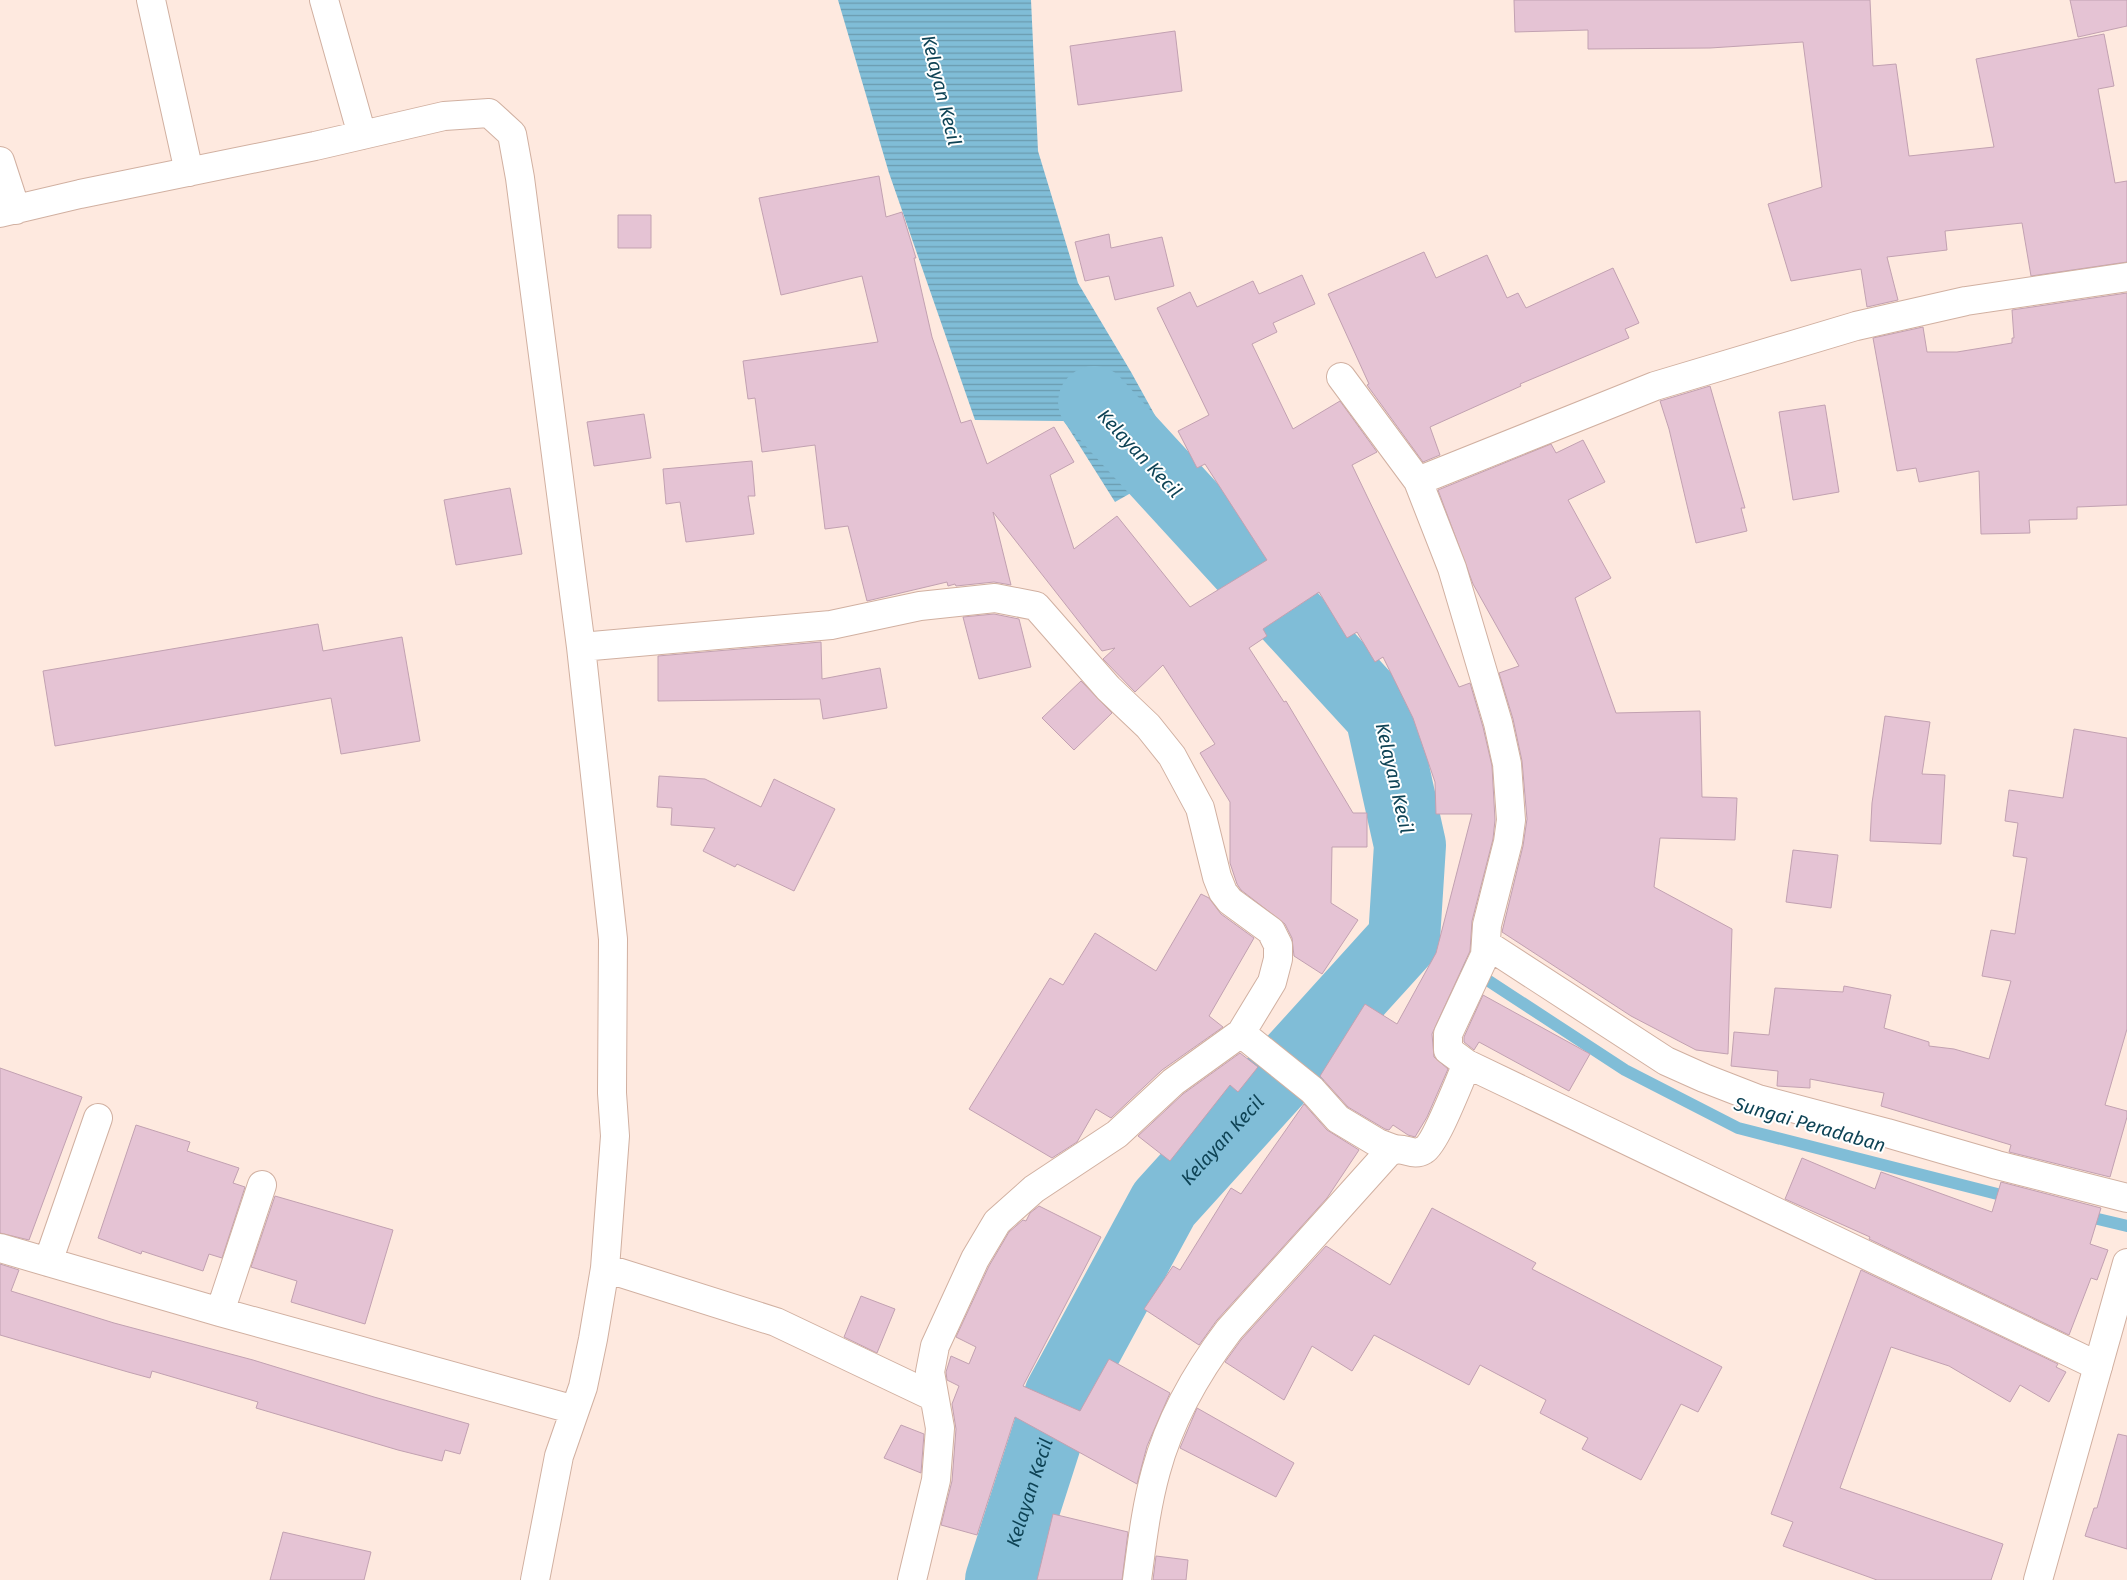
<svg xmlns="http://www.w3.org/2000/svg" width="2127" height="1580" font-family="'Fira Sans',sans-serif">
<defs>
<pattern id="water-rules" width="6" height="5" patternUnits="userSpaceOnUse" patternTransform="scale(1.25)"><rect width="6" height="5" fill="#80bdd7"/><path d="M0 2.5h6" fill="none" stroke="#6b9baf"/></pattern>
</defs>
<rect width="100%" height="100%" fill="#fee9df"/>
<!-- water -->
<path fill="url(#water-rules)" d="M 838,0 L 1031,0 L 1038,151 L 1078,283 L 1131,372 L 1182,464 L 1115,502 L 1064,421 L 975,420 L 889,173 Z"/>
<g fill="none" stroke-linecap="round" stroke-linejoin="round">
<!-- stream -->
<path stroke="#80bdd7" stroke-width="12" d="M 1404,939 L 1475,972 L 1625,1070 L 1738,1128 L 2013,1198
M 2081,1215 L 2127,1226"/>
<!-- river -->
<path stroke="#80bdd7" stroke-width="72" id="s1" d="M 1001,1580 L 1060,1396 L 1164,1204 L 1404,939 L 1410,845 L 1381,715 L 1094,402"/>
</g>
<!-- building -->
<path fill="#e5c3d4" stroke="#c2a1b1" d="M 1514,0 L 1870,0 L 1873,66 L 1896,64 L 1909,156 L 1994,147 L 1976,59 L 2104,34 L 2114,86 L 2098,89 L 2115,183 L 2127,181 L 2127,262 L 2031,276 L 2022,223 L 1945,231 L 1947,250 L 1887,257 L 1898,300 L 1867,307 L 1861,269 L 1791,281 L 1768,204 L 1822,187 L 1803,42 L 1710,48 L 1588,49 L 1588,30 L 1515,32 Z
M 2070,0 L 2127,0 L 2127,26 L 2078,37 Z
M 1175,31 L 1182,91 L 1078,105 L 1070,46 Z
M 879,176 L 886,217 L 902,212 L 916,258 L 914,258 L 932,337 L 961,423 L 971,420 L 987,464 L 1054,427 L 1074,462 L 1050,475 L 1074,549 L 1117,516 L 1190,607 L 1267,560 L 1205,464 L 1197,468 L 1178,431 L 1209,415 L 1157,308 L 1190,292 L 1197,307 L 1253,281 L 1259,294 L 1302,275 L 1315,304 L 1273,323 L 1277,332 L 1252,344 L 1293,429 L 1340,401 L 1377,452 L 1352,465 L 1459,687 L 1470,683 L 1483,727 L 1492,766 L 1495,820 L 1493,839 L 1472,921 L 1470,951 L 1432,1034 L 1434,1057 L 1448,1069 L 1427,1117 L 1415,1137 L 1408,1135 L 1393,1125 L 1389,1130 L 1385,1129 L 1348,1107 L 1320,1076 L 1365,1004 L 1397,1024 L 1436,953 L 1472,814 L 1436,814 L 1435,782 L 1413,718 L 1383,657 L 1375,662 L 1357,632 L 1347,638 L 1319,592 L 1263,629 L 1267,636 L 1249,648 L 1284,702 L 1286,701 L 1353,813 L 1367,813 L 1367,847 L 1332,847 L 1331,903 L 1358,920 L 1322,974 L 1294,956 L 1292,938 L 1285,924 L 1241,890 L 1237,884 L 1230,863 L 1230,802 L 1200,753 L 1215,744 L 1163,665 L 1135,692 L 1103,659 L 1115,648 L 1102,651 L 993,512 L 1011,585 L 994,582 L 956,586 L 955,584 L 948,586 L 947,582 L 867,601 L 848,526 L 825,529 L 815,445 L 762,452 L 755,398 L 748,399 L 743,361 L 878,342 L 862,276 L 781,295 L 759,198 Z
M 618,215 L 651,215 L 651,248 L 618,248 Z
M 1109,234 L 1111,248 L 1162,237 L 1174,286 L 1115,300 L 1109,276 L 1085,281 L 1075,242 Z
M 1424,252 L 1436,278 L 1487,255 L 1507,298 L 1518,293 L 1526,308 L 1613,268 L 1639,323 L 1625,329 L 1629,338 L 1520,384 L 1521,386 L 1430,427 L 1440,455 L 1423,462 L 1367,385 L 1369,384 L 1328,294 Z
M 2127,293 L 2127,505 L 2077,507 L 2077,519 L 2029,520 L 2030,533 L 1981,534 L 1979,471 L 1919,482 L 1916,468 L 1897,471 L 1873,338 L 1923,327 L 1927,352 L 1957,352 L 2012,343 L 2012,338 L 2014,338 L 2012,310 Z
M 1710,386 L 1745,508 L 1741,508 L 1747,531 L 1696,543 L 1669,429 L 1660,401 Z
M 1825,405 L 1839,492 L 1793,500 L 1779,412 Z
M 644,414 L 651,458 L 594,466 L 587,422 Z
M 1583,440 L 1605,482 L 1568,500 L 1611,578 L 1575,598 L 1616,713 L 1700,711 L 1702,797 L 1737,798 L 1735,840 L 1660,838 L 1654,887 L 1732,929 L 1728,1054 L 1696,1050 L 1631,1016 L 1502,932 L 1523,846 L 1527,819 L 1522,761 L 1513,719 L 1499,673 L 1519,666 L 1473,584 L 1438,490 L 1551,444 L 1556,453 Z
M 752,461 L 755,496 L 748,496 L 754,534 L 686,542 L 680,502 L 666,504 L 663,469 Z
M 510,488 L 522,554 L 456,565 L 444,500 Z
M 994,614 L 1019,619 L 1031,667 L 979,679 L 963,617 Z
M 318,624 L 323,651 L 402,637 L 420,741 L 341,754 L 331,698 L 55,746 L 43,671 Z
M 821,642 L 822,679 L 880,668 L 887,708 L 823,719 L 820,699 L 658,701 L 658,656 Z
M 1081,681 L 1112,713 L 1074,750 L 1042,718 Z
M 1885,716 L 1930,722 L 1922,774 L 1945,775 L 1941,844 L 1870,841 L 1872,803 Z
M 2074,729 L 2127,738 L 2127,1029 L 2105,1105 L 2127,1111 L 2127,1117 L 2110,1177 L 2009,1152 L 2011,1145 L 1881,1106 L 1884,1093 L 1810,1079 L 1810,1088 L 1777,1086 L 1778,1071 L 1731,1066 L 1734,1032 L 1769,1035 L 1775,988 L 1843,992 L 1844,986 L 1891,995 L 1884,1028 L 1929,1042 L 1929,1046 L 1954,1049 L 1989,1059 L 2011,981 L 1982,976 L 1991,930 L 2015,934 L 2027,858 L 2013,856 L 2018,823 L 2005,821 L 2009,790 L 2063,798 Z
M 659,776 L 705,779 L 761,807 L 774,779 L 835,809 L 794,891 L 737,864 L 735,867 L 703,851 L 715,828 L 671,825 L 672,808 L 657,807 Z
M 1793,850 L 1838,855 L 1831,908 L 1786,902 Z
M 1201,894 L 1209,898 L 1221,914 L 1254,938 L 1209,1016 L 1223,1027 L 1162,1070 L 1111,1118 L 1096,1109 L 1077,1142 L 1052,1158 L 969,1109 L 1050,978 L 1063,985 L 1095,933 L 1156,971 Z
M 1483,995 L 1590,1054 L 1569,1091 L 1479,1042 L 1474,1050 L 1464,1042 L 1464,1037 Z
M 1240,1053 L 1258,1067 L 1238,1092 L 1230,1085 L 1170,1161 L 1138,1136 L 1183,1094 Z
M 0,1068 L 82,1097 L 29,1240 L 0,1233 Z
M 1304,1104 L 1327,1130 L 1359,1150 L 1327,1198 L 1217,1320 L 1199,1345 L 1144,1309 L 1173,1266 L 1180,1270 L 1231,1188 L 1241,1194 Z
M 136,1125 L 190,1142 L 187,1151 L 239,1168 L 233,1183 L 245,1187 L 222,1258 L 209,1254 L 203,1271 L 142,1251 L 141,1254 L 98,1238 Z
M 1802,1158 L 1875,1189 L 1881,1172 L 1992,1212 L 2001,1182 L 2101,1208 L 2090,1244 L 2108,1250 L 2097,1280 L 2091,1278 L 2069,1335 L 1869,1239 L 1870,1237 L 1785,1199 Z
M 275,1196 L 393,1230 L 365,1324 L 291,1302 L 297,1281 L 251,1267 Z
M 1039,1206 L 1101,1237 L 1023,1386 L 1080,1411 L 1109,1359 L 1170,1393 L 1147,1446 L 1137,1484 L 1015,1417 L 977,1535 L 941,1525 L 952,1481 L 956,1429 L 952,1404 L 959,1386 L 947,1380 L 946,1372 L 951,1356 L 969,1364 L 976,1347 L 956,1337 L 989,1266 L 1009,1232 L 1023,1220 L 1026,1221 L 1030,1213 Z
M 1432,1208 L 1536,1263 L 1532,1269 L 1722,1367 L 1698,1412 L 1681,1404 L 1641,1480 L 1582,1449 L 1588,1438 L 1540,1413 L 1546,1400 L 1480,1365 L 1469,1385 L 1374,1335 L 1352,1371 L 1312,1346 L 1284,1400 L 1225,1362 L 1241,1340 L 1326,1246 L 1390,1285 Z
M 0,1264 L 19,1270 L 11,1291 L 114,1323 L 253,1360 L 374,1397 L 469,1424 L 460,1454 L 445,1450 L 442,1461 L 398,1450 L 256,1408 L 258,1402 L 152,1371 L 150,1378 L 128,1372 L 0,1335 Z
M 1861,1270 L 2058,1364 L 2056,1367 L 2066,1372 L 2049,1402 L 2020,1385 L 2010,1402 L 1949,1366 L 1891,1347 L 1840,1488 L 2003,1544 L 1991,1580 L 1877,1580 L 1783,1546 L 1793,1522 L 1771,1514 Z
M 861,1296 L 895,1309 L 877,1353 L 844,1337 Z
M 1197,1408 L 1294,1463 L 1276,1497 L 1180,1448 Z
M 901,1425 L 924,1434 L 921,1473 L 884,1458 Z
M 2118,1434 L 2127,1436 L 2127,1549 L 2085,1536 L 2094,1508 L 2097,1508 Z
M 1053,1514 L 1128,1532 L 1122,1580 L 1037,1580 Z
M 283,1532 L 371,1552 L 364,1580 L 270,1580 Z
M 1156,1556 L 1188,1560 L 1186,1580 L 1153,1580 Z"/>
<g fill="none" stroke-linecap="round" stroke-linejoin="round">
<!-- minor casing -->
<g stroke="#d1b0a1" stroke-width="30">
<path id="minor" d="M 151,0 L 189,172
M 324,0 L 362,135
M 0,161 L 16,210
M 0,213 L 80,194 L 315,146 L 444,116 L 489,113 L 512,134 L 520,178 L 581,647 L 613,939 L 612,1093 L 615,1136 L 605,1268 L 593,1339 L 583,1387 L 559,1456 L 535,1580
M 1418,481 L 1655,386 L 1856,326 L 1966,301 L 2127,277
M 581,647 L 831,625 L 920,606 L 995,598 L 1036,606 L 1108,688 L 1148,726 L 1172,756 L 1200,808 L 1217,877 L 1223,892 L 1230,901 L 1271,931 L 1278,945 L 1278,959 L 1272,982 L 1241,1033 L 1173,1082 L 1117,1134 L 1034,1189 L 997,1222 L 975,1259 L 935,1346 L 930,1372 L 940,1428 L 936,1480 L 912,1580
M 1486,944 L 1666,1061 L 1704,1078 L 1758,1099 L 1887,1133 L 1997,1165 L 2127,1198
M 1241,1033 L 1312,1090 L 1338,1119 L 1378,1143 L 1394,1149
M 1467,1064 L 2098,1366
M 0,1248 L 220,1312 L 575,1410
M 48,1262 L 98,1118
M 605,1268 L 776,1322 L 934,1397
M 220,1312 L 262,1185
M 1137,1580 C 1142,1543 1146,1507 1156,1471 C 1170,1419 1197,1372 1229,1330 L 1388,1153 C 1403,1143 1411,1158 1424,1150 C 1436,1143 1460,1079 1467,1064 L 1448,1050 L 1448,1034 L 1485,955 L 1487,925 L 1508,842 L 1511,820 L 1507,764 L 1498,723 L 1452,568 L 1418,481 L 1341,377"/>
</g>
<!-- tertiary casing -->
<g stroke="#d1b0a1" stroke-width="30">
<path id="tertiary" d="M 2038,1580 L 2127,1263"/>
</g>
<!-- minor -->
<use href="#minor" stroke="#fff" stroke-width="28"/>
<!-- tertiary -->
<use href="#tertiary" stroke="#fff" stroke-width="28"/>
</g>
<g text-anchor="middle" stroke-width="4" stroke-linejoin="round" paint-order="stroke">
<!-- water labels -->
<g font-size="19" font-style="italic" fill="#0e4355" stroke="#fff">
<text transform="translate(942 90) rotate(76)" y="7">Kelayan Kecil</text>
<text transform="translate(1140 453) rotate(47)" y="7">Kelayan Kecil</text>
<text transform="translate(1395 778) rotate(77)" y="7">Kelayan Kecil</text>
<text transform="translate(1810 1124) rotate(16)" y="7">Sungai Peradaban</text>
<text dy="7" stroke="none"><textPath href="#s1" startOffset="498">Kelayan Kecil</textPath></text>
<text dy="7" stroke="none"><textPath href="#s1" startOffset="92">Kelayan Kecil</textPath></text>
</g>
</g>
</svg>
